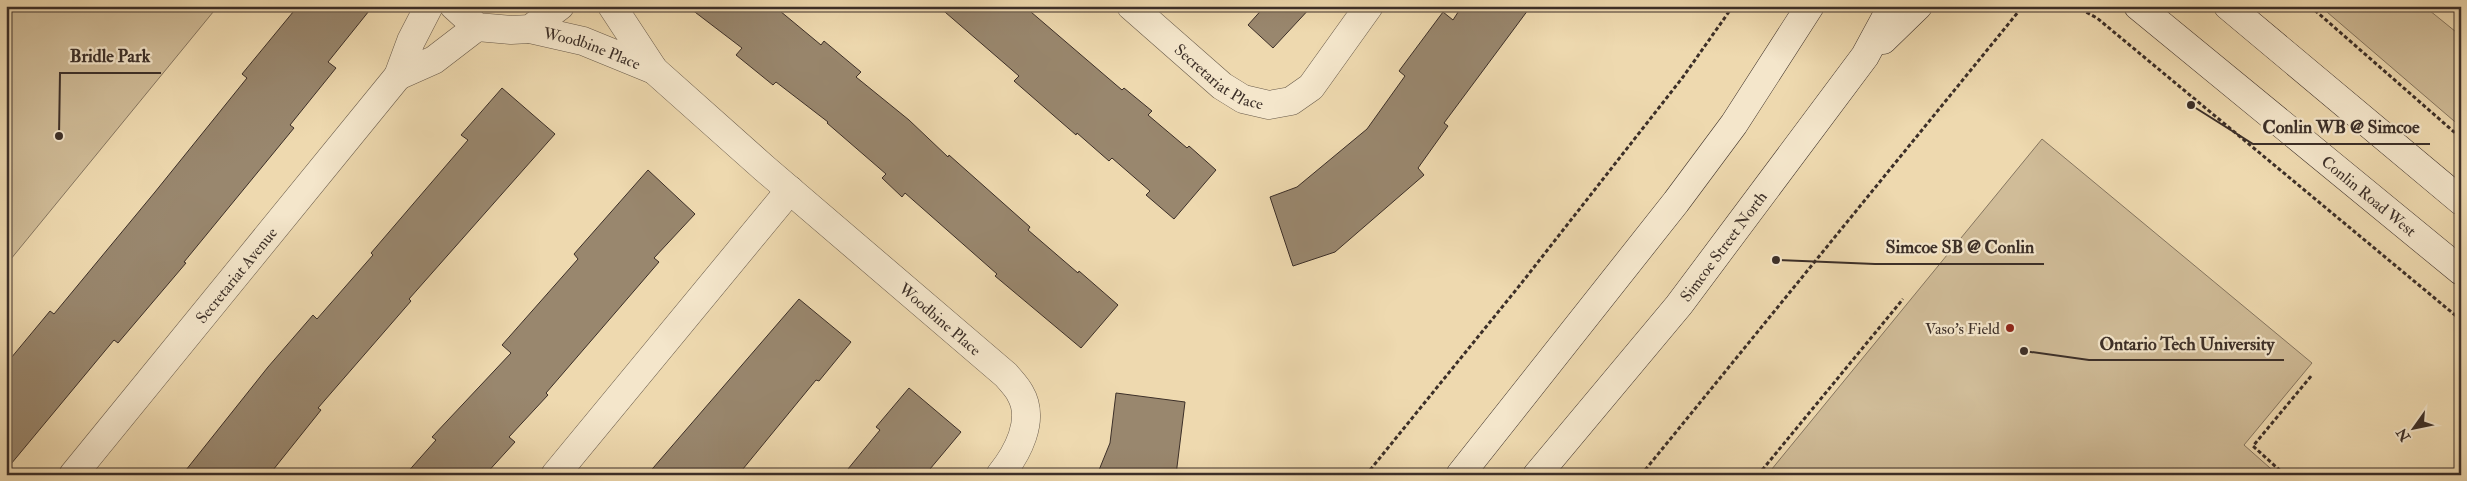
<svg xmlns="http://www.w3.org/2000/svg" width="2467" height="481" font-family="'IM FELL Double Pica',serif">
<rect width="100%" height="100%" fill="#eed9af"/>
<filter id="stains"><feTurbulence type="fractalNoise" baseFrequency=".004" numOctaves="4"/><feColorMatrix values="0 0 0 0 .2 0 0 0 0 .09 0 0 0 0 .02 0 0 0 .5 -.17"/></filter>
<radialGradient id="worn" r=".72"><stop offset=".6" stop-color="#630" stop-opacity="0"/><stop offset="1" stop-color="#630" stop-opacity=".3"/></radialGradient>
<!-- green -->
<path fill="#d0bc98" stroke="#867660" d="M 6,6 L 218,6 L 6,265 Z
M 2320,6 L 2424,6 L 2461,36 L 2461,127 Z
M 2042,139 L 2312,363 L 2244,445 L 2278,475 L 1767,475 Z"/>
<!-- building -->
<path fill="#99876e" stroke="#3c2f28" d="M 298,6 L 373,6 L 328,62 L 336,68 L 290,125 L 294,128 L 184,262 L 186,263 L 118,343 L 114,340 L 6,470 L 6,364 L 50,311 L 54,314 L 155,192 L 247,78 L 242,74 Z
M 687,6 L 774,6 L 821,45 L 824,41 L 861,72 L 856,77 L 909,120 L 948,157 L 949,155 L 1030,227 L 1028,230 L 1078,273 L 1079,271 L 1118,305 L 1081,348 L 995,276 L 997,274 L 905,193 L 902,197 L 882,178 L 886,174 L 827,123 L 828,122 L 776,82 L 773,85 L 736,55 L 742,48 Z
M 938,6 L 1024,6 L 1122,90 L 1124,88 L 1152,111 L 1148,115 L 1187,148 L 1189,146 L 1216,170 L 1174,219 L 1146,195 L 1150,191 L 1112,158 L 1109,161 L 1077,133 L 1076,135 L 1014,81 L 1019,76 Z
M 1265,6 L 1312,6 L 1273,48 L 1248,25 Z
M 1462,6 L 1531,6 L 1444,123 L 1448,126 L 1418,168 L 1424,175 L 1335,252 L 1293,266 L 1270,197 L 1297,187 L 1367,129 L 1405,76 L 1399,71 L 1443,12 L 1453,20 Z
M 502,88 L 555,134 L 409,299 L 411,301 L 318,408 L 321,410 L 269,475 L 182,475 L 268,367 L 313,315 L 317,319 L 373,255 L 371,253 L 468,140 L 461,135 Z
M 648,170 L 695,214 L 654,258 L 659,262 L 546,393 L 548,395 L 509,437 L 515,442 L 485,475 L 405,475 L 436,440 L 432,437 L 511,353 L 502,345 L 578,259 L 574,254 Z
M 799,299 L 851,342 L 819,381 L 816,380 L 738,475 L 647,475 Z
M 909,388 L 961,432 L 925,475 L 843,475 L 880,430 L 876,427 Z
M 1116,393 L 1185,402 L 1176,475 L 1097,475 L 1110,443 Z"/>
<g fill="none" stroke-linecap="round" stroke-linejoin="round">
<!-- street casing -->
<g stroke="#685a4a" stroke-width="29">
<g id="street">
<path d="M 454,6 L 477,27 L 511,30 L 530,29 L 560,6"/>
<path id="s1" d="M 612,6 L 654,70 L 764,168 L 1006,375 C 1011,381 1017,387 1020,393 C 1036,420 1017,454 1000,475"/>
<path id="s2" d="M 1131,6 L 1222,86 L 1243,99 L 1269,105 L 1291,101 L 1311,87 L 1369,6"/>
<path id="s3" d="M 530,29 L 583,41 L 654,70"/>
<path d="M 398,76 L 434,60 L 477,27"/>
<path id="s4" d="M 73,475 L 398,76 L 411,41 L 429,6"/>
<path d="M 555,475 L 790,190"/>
</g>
</g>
<!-- secondary casing -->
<g stroke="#3c2f28" stroke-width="29">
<g id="secondary">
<path id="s5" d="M 2138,6 L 2461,271"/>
<path d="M 2228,6 L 2461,201"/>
<path d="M 1883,40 L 1918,6"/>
<path d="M 1460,475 L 1676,202 L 1734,124 L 1810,6"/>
<path id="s6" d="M 1537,475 L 1679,305 L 1865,56 L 1892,6"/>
</g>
</g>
<!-- path -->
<path stroke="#3c2f28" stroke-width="3" stroke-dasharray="4 2.5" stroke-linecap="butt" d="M 2075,6 L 2097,18 L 2461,320
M 2310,6 L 2461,138
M 1366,475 L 1520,285 L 1683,77 L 1733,6
M 1641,475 L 2023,6
M 1758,475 L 1903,299
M 2285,475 L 2253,446 L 2312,375"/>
<!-- street -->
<use href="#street" stroke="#f4e6cb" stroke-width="28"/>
<!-- secondary -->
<use href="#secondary" stroke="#f4e6cb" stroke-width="28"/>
</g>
<!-- markers -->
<circle fill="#8f2418" stroke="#f4e6cb" stroke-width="2" cx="2010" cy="328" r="5"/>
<g text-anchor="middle" stroke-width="4.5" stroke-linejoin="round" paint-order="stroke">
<!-- street labels -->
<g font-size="16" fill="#3c2f28" stroke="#f4e6cb">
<text dy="6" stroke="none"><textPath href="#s3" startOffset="65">Woodbine Place</textPath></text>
<text dy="6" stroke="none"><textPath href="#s2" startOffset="114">Secretariat Place</textPath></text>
<text dy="6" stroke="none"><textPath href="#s5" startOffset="299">Conlin Road West</textPath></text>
<text dy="6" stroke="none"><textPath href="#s6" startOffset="295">Simcoe Street North</textPath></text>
<text dy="6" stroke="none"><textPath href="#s4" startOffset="258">Secretariat Avenue</textPath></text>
<text dy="6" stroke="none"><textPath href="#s1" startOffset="456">Woodbine Place</textPath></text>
</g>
<!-- poi labels -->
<g font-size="16" fill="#3c2f28" stroke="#f4e6cb" text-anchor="end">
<text x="2000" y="334">Vaso's Field</text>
</g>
</g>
<!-- callouts -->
<path fill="none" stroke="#3c2f28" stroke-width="2" d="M59 136L60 73H161M2191 105L2253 144H2430M1776 260L1875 264H2044M2024 351L2089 360H2284"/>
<g fill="#3c2f28" stroke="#f4e6cb" stroke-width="2">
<circle cx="59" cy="136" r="5"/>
<circle cx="2191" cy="105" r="5"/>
<circle cx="1776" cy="260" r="5"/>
<circle cx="2024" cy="351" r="5"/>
</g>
<g font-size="18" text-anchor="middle" font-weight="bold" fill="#3c2f28" stroke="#f4e6cb" stroke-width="4.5" stroke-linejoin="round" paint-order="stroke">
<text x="110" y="62">Bridle Park</text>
<text x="2341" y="133">Conlin WB @ Simcoe</text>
<text x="1960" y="253">Simcoe SB @ Conlin</text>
<text x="2187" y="350">Ontario Tech University</text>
</g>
<!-- margin -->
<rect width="2467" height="481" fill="none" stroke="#eed9af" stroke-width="25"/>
<rect x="8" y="8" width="2452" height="466" fill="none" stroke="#3c2f28" stroke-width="2.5"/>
<rect x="12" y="12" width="2442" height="456" fill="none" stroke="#3c2f28"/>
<!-- north arrow -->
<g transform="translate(2414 428) rotate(237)" stroke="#f4e6cb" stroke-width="4" paint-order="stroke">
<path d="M0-4L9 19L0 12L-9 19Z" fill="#3c2f28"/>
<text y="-8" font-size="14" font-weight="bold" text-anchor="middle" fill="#3c2f28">N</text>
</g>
<rect width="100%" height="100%" filter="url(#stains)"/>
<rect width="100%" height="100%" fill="url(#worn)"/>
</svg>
